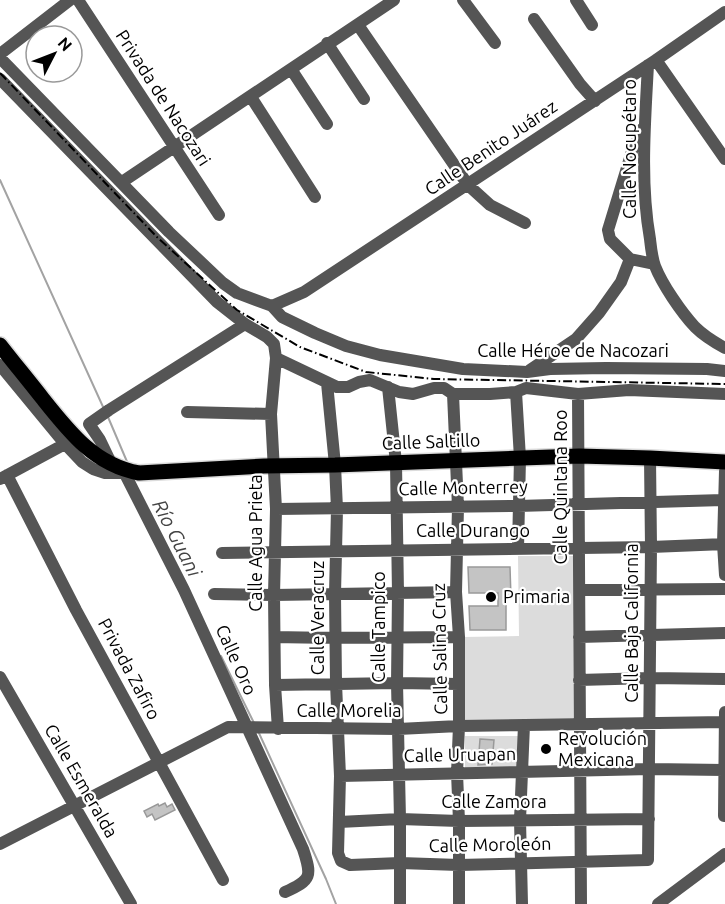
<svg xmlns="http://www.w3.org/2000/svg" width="725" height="904" font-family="Ubuntu,sans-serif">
<rect width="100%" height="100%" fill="#fff"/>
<!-- green -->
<path fill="#dcdcdc" d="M 518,556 L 574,556 L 577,726 L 465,727 L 463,637 L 519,636 Z
M 465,736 L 520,736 L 520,773 L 465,772 Z"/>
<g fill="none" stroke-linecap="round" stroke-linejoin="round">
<!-- stream -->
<path stroke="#a3a3a3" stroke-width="2" d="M 0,180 L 104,409
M 108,417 L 128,464
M 221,656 L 254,723
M 258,731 L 326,879 L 336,904"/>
</g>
<!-- building -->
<path fill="#c4c4c4" stroke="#999" stroke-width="1.5" d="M 468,567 L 510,567 L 511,598 L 506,598 L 506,630 L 470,630 L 469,606 L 498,606 L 498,593 L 469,593 Z
M 480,739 L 494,740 L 492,764 L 478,765 Z
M 165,803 L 167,807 L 172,804 L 175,810 L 155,820 L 152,814 L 147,817 L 144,811 L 158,804 L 159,806 Z"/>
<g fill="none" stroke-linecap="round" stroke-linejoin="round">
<!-- major casing -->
<g stroke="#dbdbdb" stroke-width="18">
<path id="major" d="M 0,345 C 14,363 29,381 43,399 C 70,433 95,465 139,473 L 264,466 L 335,465 L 579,456 L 650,458 L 725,462"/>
</g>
<!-- minor -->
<path stroke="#555" stroke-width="12" d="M 78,0 L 219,215
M 463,0 L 495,43
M 576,0 L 592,25
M 534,19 L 580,84 L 595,101
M 358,25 L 468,185 L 490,205 L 525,223
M 327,43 L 364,99
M 0,54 L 70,0
M 0,58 L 169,232 L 223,283 L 237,293 L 272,306 L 282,317 L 315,333 L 346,346 L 380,355 L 463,369 L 527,372 L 550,369 L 606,368 L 707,369 L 725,371
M 656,60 L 725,159
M 648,65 C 645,122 640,183 650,239 C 651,248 652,258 655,266 C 662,284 681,312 695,327 C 704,336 714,342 725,348
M 291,69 L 327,124
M 0,79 L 217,302 L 245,324 L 267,337 L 274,344 L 276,358 L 271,414 L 276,509 L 274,595 L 275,685 L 278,729
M 251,97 L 315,197
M 122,182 L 394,0
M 630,259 L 610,239 L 608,230 L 633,148 L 643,128
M 630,259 L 654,264
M 272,306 L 304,292 L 656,60 L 725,12
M 276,358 L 337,387 L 348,387 L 359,382 L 370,380 L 399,392 L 413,394 L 434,388 L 444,388 L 453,394 L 490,394 L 516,392 L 526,388 L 578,394 L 629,390 L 725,394
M 0,365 L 65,444 L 82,462 L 93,469 L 105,473 L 124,473
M 530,370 L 576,339 L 599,313 L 621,282 L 630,259
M 327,383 L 335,465 L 337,509 L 335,594 L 336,683 L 340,776 L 338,853 L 341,861 L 350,865 L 400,863 L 459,865 L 648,860 L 651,547 L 650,458
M 388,387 L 396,463 L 398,593 L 397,683 L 400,819 L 400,904
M 516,392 L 520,458 L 518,549
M 453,394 L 458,507 L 456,592 L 459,637 L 459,726 L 457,773 L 459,821 L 459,904
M 578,394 L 581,904
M 187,412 L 271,414
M 112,465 L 100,440 L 89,424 L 109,410 L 245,324
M 123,470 L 184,590 L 303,849 C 312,876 312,880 285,892
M 725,471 L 723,544 L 725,575
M 7,475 L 76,610 L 223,880
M 0,479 L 65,444
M 276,509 L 518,506 L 723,500
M 222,553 L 651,547 L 725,544
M 580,590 L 725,589
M 214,594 L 274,595 L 456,592
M 275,637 C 336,639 397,637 459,637
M 579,637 L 725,633
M 0,677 L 131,904
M 579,680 L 650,678 L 725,679
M 275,685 L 397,683 L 459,684
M 340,776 L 650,769 L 724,770
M 724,816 L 725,712
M 339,822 L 400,819 L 459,821 L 649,819
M 0,844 L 228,727 L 398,729 L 459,726 L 725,722
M 522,904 L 520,820 L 524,725
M 658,904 L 725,854"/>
<!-- major -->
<use href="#major" stroke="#000" stroke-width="15"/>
<!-- rail -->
<path stroke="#000" stroke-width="2" stroke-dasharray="9 3 1.5 3" stroke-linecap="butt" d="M 0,73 L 157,237 L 237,310 L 300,347 L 366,372 L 434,379 L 725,384"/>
</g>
<!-- markers -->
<g fill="#000" stroke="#fff" stroke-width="2">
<circle cx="491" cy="597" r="6"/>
<circle cx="546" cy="749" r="6"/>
</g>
<g text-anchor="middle" stroke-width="4.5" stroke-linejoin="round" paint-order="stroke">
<!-- street labels -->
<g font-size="18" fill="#000" stroke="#fff">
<text transform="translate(163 98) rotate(57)" y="6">Privada de Nacozari</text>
<text transform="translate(491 148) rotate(-34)" y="6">Calle Benito Juárez</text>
<text transform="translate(630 149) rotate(-90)" y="6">Calle Nocupétaro</text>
<text x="573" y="357">Calle Héroe de Nacozari</text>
<text transform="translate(431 442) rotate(-2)" y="6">Calle Saltillo</text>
<text transform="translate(561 487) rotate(-90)" y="6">Calle Quintana Roo</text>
<text transform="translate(463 488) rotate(-1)" y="6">Calle Monterrey</text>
<text x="473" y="537">Calle Durango</text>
<text transform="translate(256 543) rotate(-90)" y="6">Calle Agua Prieta</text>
<text transform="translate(318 618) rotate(-90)" y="6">Calle Veracruz</text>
<text transform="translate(632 623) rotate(-90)" y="6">Calle Baja California</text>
<text transform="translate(379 627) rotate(-90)" y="6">Calle Tampico</text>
<text transform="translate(440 649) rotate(-91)" y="6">Calle Salina Cruz</text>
<text transform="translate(236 660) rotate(66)" y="6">Calle Oro</text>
<text transform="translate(129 669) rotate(62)" y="6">Privada Zafiro</text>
<text x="349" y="717">Calle Morelia</text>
<text transform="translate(460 755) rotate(-1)" y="6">Calle Uruapan</text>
<text transform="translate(81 781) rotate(60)" y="6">Calle Esmeralda</text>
<text x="494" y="808">Calle Zamora</text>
<text transform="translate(490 845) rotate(-1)" y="6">Calle Moroleón</text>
</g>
<!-- poi labels -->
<g font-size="18" fill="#000" stroke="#fff" text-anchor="start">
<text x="503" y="603">Primaria</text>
<text x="558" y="745">Revolución<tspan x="558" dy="21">Mexicana</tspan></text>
</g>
<!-- water labels -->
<g font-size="20" font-style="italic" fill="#444" stroke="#fff">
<text transform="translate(177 538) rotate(63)" y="7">Río Guani</text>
</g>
</g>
<!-- north arrow -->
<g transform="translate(54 54) rotate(48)"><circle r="28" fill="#ffffff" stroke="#999999" stroke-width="1.5"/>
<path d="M0-4.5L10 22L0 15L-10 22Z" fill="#000000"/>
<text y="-9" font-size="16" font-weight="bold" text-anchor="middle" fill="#000000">N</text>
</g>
</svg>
